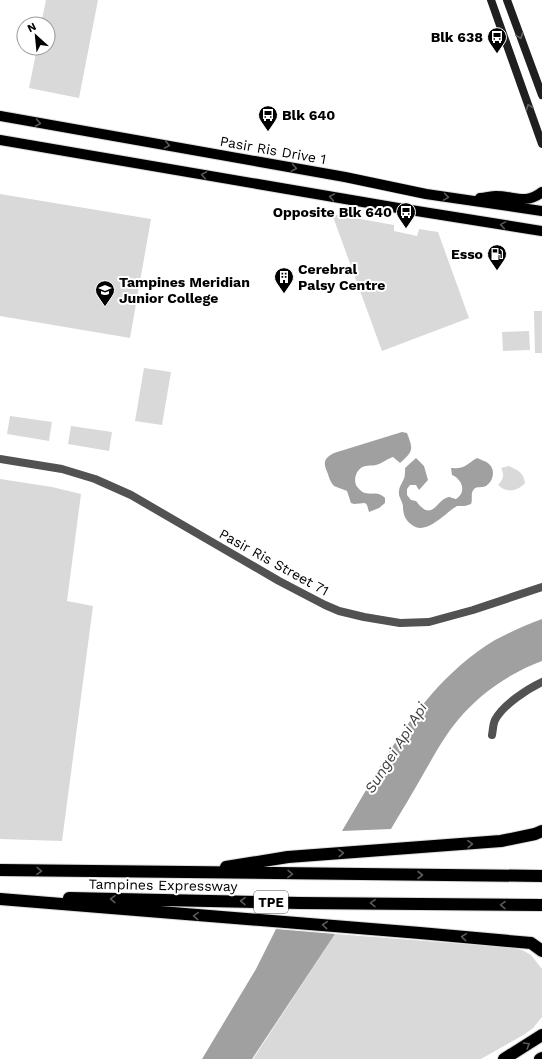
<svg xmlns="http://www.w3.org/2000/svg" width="542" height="1059" font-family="'Work Sans',sans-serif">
<rect width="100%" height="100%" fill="#fff"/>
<!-- green -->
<path fill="#d9d9d9" d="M 46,0 L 98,0 L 79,98 L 29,88 L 37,48 L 48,48 L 48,24 L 41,24 Z
M 0,194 L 151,219 L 130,338 L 0,316 Z
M 332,214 L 394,225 L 394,231 L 417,236 L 419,229 L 438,232 L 469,318 L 382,351 Z
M 534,311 L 542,311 L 542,353 L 535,353 Z
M 529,331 L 530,350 L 503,351 L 502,332 Z
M 144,368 L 171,372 L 162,425 L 135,421 Z
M 10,416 L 52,422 L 49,441 L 7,434 Z
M 71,426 L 112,432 L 109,451 L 68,444 Z
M 509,466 C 518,470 524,473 525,483 C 517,492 506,493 498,485 C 503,479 505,476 501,468 Z
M 0,479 L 52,487 L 81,494 L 67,601 L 93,606 L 62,841 L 0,839 Z
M 335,934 L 516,948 L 524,951 L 531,955 L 542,969 L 542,1017 L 533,1028 L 525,1034 L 481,1059 L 253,1059 Z"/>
<!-- water -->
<path fill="#a0a0a0" d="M 402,432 L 407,433 C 413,449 414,451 400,463 L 393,457 C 387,459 384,462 379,464 C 375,466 371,465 366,466 C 358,467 353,477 356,485 C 358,488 361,492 365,493 C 374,495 377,491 385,498 L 385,503 L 379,508 L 369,512 L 367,505 L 365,503 L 354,504 L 351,503 L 347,491 C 343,489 338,488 334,486 C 331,483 329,478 328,474 C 323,463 323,459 334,453 Z
M 416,458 L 424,466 L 428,480 L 419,490 L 416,485 L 410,485 L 407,489 L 407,495 L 411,500 L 416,501 C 433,524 437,498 449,497 C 450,497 455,499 456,499 C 467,492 462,479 452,475 L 451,468 C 467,469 466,464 477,458 C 481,460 486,461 489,464 C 496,470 493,482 486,486 C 482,488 477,486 474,489 C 470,493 473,500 471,504 L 465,506 L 457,506 C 445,513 426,536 412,525 C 405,520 403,514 403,506 C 402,500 398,497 399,491 C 400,482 406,482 405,468 Z
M 542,619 L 542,661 C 510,673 480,693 458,720 C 445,735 435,754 425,771 C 414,791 402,810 391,829 L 342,831 C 384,761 422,684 495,640 C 510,632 526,625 542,619 Z
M 276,929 L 335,934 L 252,1059 L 202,1059 L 256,969 Z"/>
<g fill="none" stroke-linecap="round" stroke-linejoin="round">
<!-- primary casing -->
<g stroke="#dbdbdb" stroke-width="12">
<path id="primary" d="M 0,116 L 345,177 L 426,194 L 542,211
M 0,140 L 398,208 L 542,231
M 480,198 C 485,198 491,196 496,196 C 514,196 526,205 542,192"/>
</g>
<!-- motorway casing -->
<g stroke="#dbdbdb" stroke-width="14">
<path id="motorway" d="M 226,867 L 288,857 L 501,841 L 535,834 L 542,831
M 0,870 L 542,876
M 69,898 L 300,903 L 542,905
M 0,899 L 420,933 L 531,943 L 542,951
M 504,1059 L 542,1035
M 540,1059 L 542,1058"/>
</g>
<!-- minor -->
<path stroke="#525252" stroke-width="8" d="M 0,459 L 62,469 L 95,479 L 131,495 L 279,581 L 325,605 L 339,611 L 364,617 L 400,623 L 429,622 L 473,610 L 542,587
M 492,735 C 493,730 493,724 495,720 C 503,705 527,689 542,682"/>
<!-- secondary -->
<path stroke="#1f1f1f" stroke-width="8" d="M 491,0 L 542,144
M 507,0 L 542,95"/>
<!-- primary -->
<use href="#primary" stroke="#000" stroke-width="10"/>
<!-- motorway -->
<use href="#motorway" stroke="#000" stroke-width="12"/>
</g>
<!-- one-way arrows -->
<defs><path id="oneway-chevron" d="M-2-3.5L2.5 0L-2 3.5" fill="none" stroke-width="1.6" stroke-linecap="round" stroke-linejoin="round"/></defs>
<g stroke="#626262">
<use href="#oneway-chevron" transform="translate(520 36) rotate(70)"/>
<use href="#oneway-chevron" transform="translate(529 107) rotate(-110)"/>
</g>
<g stroke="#595959">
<use href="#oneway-chevron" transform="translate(38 123) rotate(10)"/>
<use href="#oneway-chevron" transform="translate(167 145) rotate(10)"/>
<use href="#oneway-chevron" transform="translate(294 168) rotate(10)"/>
<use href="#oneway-chevron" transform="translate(204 175) rotate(-170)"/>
<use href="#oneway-chevron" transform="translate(332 197) rotate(-170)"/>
<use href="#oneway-chevron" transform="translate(446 197) rotate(9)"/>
<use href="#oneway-chevron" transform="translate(503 225) rotate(-171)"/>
<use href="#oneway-chevron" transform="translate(470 844) rotate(-4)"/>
<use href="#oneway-chevron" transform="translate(341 853) rotate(-4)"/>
<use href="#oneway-chevron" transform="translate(39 871) rotate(1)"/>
<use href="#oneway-chevron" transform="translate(290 874) rotate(1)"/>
<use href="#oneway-chevron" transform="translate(420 875)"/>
<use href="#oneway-chevron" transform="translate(113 899) rotate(-179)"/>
<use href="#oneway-chevron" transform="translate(243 901) rotate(-179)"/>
<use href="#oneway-chevron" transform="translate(373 903) rotate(-179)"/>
<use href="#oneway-chevron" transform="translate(503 905) rotate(-179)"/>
<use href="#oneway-chevron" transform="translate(196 916) rotate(-176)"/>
<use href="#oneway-chevron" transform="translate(325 925) rotate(-175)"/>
<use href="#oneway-chevron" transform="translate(464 937) rotate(-175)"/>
<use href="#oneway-chevron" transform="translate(527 1045) rotate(-31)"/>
</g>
<!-- icons -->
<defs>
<g id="bus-pin" transform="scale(1)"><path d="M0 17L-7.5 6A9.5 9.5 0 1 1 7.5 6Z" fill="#000" stroke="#fff"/><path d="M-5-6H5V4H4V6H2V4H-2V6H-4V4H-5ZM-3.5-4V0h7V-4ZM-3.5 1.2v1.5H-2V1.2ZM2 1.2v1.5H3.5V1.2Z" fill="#fff"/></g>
<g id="fuel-pin" transform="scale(1)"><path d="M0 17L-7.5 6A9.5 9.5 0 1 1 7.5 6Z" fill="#000" stroke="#fff"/><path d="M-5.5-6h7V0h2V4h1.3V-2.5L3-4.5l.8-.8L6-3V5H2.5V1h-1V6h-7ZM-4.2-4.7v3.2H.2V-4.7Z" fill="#fff"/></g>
<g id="building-pin" transform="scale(1)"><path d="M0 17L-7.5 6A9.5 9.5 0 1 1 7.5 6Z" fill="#000" stroke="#fff"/><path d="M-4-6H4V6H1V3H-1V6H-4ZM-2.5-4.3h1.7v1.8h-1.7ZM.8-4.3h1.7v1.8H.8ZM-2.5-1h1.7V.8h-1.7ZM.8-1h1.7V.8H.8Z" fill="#fff"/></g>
<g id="university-pin" transform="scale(1)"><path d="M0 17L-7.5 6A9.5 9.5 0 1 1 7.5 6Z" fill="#000" stroke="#fff"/><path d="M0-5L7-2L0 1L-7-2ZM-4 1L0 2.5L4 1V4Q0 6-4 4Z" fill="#fff"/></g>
</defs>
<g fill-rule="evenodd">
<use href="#bus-pin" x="497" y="37"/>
<use href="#bus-pin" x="268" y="115"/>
<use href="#bus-pin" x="406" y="212"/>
<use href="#fuel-pin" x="497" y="254"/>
<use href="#building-pin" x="284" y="277"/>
<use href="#university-pin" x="105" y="290"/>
</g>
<g text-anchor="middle" stroke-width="4" stroke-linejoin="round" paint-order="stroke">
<!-- shield labels -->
<rect fill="#fff" stroke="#4c4c4c" stroke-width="1" x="254" y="891" width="34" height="22" rx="3"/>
<g font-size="13" font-weight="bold" fill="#000">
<text x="271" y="907">TPE</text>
</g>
<!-- poi labels -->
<g font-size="14" font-weight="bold" fill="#000" stroke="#fff" text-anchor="end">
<text x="483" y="42">Blk 638</text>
<text x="282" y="120" text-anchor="start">Blk 640</text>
<text x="392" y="217">Opposite Blk 640</text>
<text x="483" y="259">Esso</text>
<text x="298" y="274" text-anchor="start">Cerebral<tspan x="298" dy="16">Palsy Centre</tspan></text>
<text x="119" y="287" text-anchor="start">Tampines Meridian<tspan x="119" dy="16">Junior College</tspan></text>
</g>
<!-- street labels -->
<g font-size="14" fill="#000" stroke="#fff">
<text transform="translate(273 150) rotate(10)" y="5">Pasir Ris Drive 1</text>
<text transform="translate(274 562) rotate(29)" y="5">Pasir Ris Street 71</text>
<text transform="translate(163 885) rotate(1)" y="5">Tampines Expressway</text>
</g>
<!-- water labels -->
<g font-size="15" font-style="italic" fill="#414141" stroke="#fff">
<text transform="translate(396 748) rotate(-58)" y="5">Sungei Api Api</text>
</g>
</g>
<!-- north arrow -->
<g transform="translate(36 36) rotate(333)"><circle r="19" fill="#ffffff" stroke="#999999"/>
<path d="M0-3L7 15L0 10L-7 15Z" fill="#000000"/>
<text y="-6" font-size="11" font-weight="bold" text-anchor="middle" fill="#000000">N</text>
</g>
</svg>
